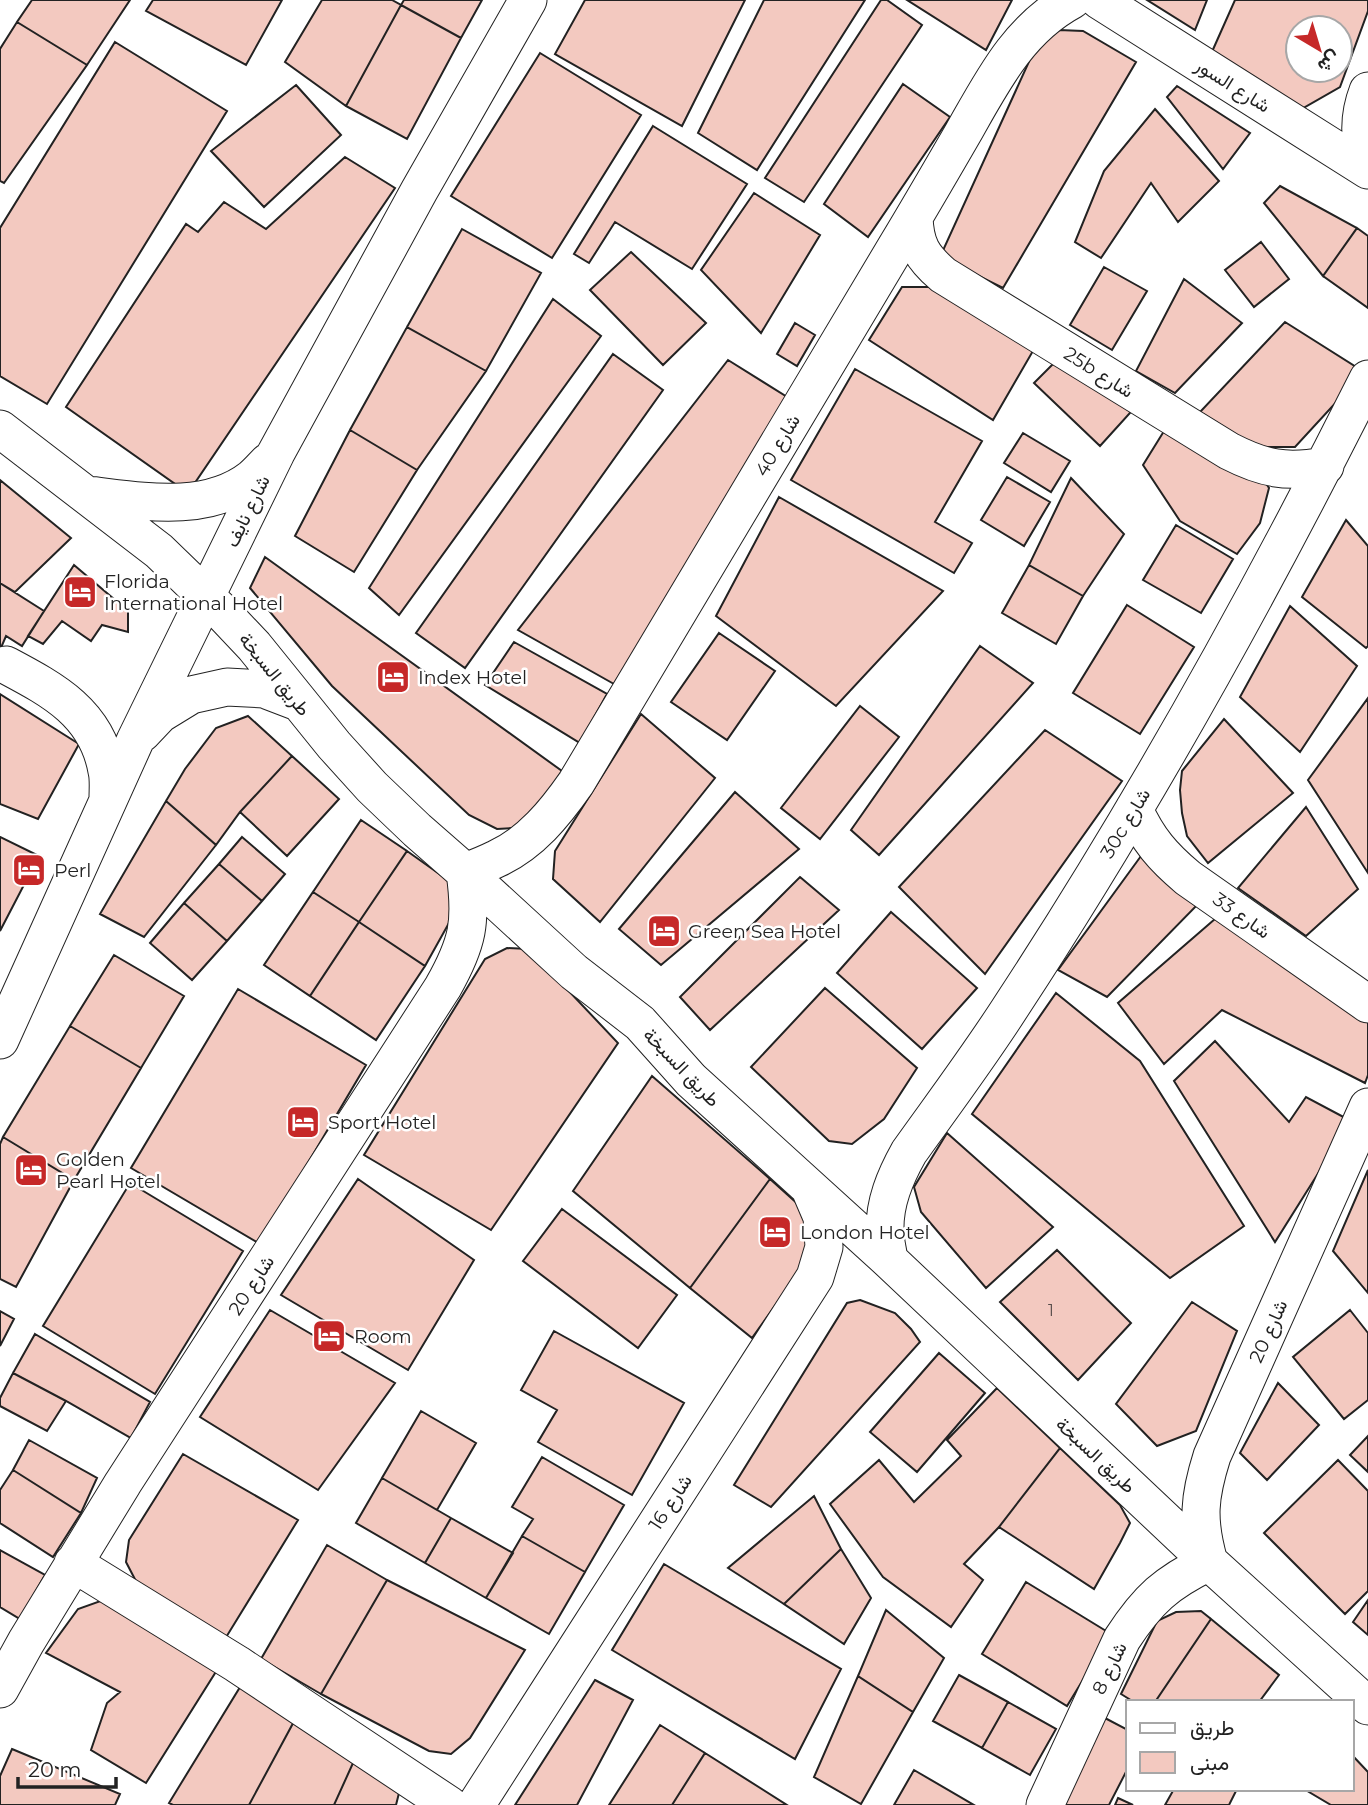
<svg xmlns="http://www.w3.org/2000/svg" width="1368" height="1805" font-family="Montserrat,Vazirmatn,sans-serif">
<rect width="100%" height="100%" fill="#fff"/>
<!-- building -->
<path fill="#f3c9c0" stroke="#222" stroke-width="2" fill-rule="evenodd" d="M 32,0 L 130,0 L 87,65 L 17,22 Z
M 153,0 L 282,0 L 246,65 L 146,11 Z
M 322,0 L 392,0 L 401,5 L 346,106 L 285,62 Z
M 404,0 L 482,0 L 461,38 L 401,5 Z
M 585,0 L 745,0 L 682,126 L 555,54 Z
M 764,0 L 865,0 L 757,170 L 698,133 Z
M 881,0 L 887,0 L 922,25 L 804,202 L 765,178 Z
M 907,0 L 1012,0 L 986,50 Z
M 1147,0 L 1207,0 L 1195,30 Z
M 1235,0 L 1368,0 L 1368,11 L 1340,87 L 1298,111 L 1211,54 ZM 1298,28 L 1340,28 L 1340,70 L 1298,70 Z
M 401,5 L 461,38 L 407,139 L 346,106 Z
M 17,22 L 87,65 L 4,183 L 0,181 L 0,49 Z
M 1059,30 L 1083,31 L 1136,62 L 1003,288 L 940,257 L 1037,44 Z
M 115,42 L 227,111 L 47,404 L 0,376 L 0,228 Z
M 540,53 L 641,115 L 552,258 L 451,196 Z
M 903,84 L 950,117 L 868,237 L 824,204 Z
M 296,85 L 341,135 L 264,207 L 211,151 Z
M 1177,86 L 1250,133 L 1223,169 L 1167,97 Z
M 1155,109 L 1219,181 L 1178,222 L 1151,183 L 1101,258 L 1075,242 L 1104,171 Z
M 653,126 L 747,184 L 692,269 L 615,222 L 589,263 L 574,254 Z
M 345,157 L 395,188 L 188,493 L 66,407 L 186,224 L 198,232 L 224,202 L 266,229 Z
M 1280,186 L 1357,228 L 1323,276 L 1264,203 Z
M 754,193 L 820,235 L 761,333 L 701,270 Z
M 1357,228 L 1368,236 L 1368,308 L 1323,276 Z
M 462,229 L 541,273 L 486,371 L 407,327 Z
M 1261,242 L 1289,279 L 1254,307 L 1225,270 Z
M 631,252 L 706,323 L 663,365 L 590,290 Z
M 1104,267 L 1147,291 L 1112,350 L 1070,325 Z
M 1184,279 L 1242,323 L 1175,393 L 1136,371 Z
M 902,287 L 932,287 L 1037,344 L 993,420 L 869,340 Z
M 553,299 L 601,336 L 399,615 L 369,588 Z
M 1285,322 L 1364,372 L 1295,447 L 1256,447 L 1200,412 Z
M 795,323 L 815,335 L 797,366 L 777,354 Z
M 407,327 L 486,371 L 417,470 L 350,430 Z
M 613,354 L 663,390 L 465,668 L 416,633 Z
M 1061,356 L 1139,403 L 1100,446 L 1034,383 Z
M 728,360 L 792,400 L 614,684 L 518,630 Z
M 855,369 L 982,441 L 935,522 L 972,543 L 954,573 L 791,480 Z
M 1169,423 L 1258,470 L 1269,488 L 1260,523 L 1237,554 L 1180,521 L 1143,465 Z
M 350,430 L 417,470 L 354,572 L 295,536 Z
M 1023,433 L 1070,461 L 1051,492 L 1004,463 Z
M 1007,477 L 1050,502 L 1024,546 L 981,520 Z
M 1071,478 L 1124,534 L 1083,596 L 1029,565 Z
M 0,480 L 71,538 L 15,592 L 0,583 Z
M 779,497 L 943,591 L 836,706 L 716,616 Z
M 1346,520 L 1368,546 L 1368,646 L 1366,648 L 1302,597 Z
M 1176,525 L 1233,559 L 1201,613 L 1143,580 Z
M 265,557 L 562,771 L 529,827 L 497,829 L 469,815 L 332,686 L 250,588 Z
M 74,565 L 128,611 L 128,632 L 102,625 L 91,641 L 62,621 L 43,644 L 28,636 Z
M 1029,565 L 1083,596 L 1056,644 L 1002,613 Z
M 0,583 L 44,611 L 22,646 L 6,636 L 0,650 Z
M 1127,605 L 1194,647 L 1140,734 L 1073,693 Z
M 1290,606 L 1357,666 L 1300,752 L 1240,697 Z
M 719,633 L 775,671 L 727,740 L 671,702 Z
M 514,642 L 607,694 L 580,743 L 485,685 Z
M 980,646 L 1033,683 L 879,855 L 851,830 Z
M 0,694 L 79,744 L 38,819 L 0,804 Z
M 1368,698 L 1368,873 L 1308,780 Z
M 860,706 L 899,737 L 820,839 L 781,808 Z
M 641,714 L 715,778 L 600,922 L 553,879 L 555,851 Z
M 248,716 L 292,756 L 240,812 L 216,845 L 166,801 L 185,769 L 216,728 Z
M 1224,719 L 1293,793 L 1208,863 L 1187,836 L 1182,813 L 1180,790 L 1182,771 Z
M 1045,730 L 1122,781 L 985,974 L 899,887 Z
M 292,756 L 339,799 L 287,856 L 240,812 Z
M 735,792 L 799,849 L 661,965 L 619,929 Z
M 166,801 L 216,845 L 144,937 L 100,914 Z
M 1306,807 L 1358,889 L 1306,936 L 1238,888 Z
M 361,820 L 407,851 L 359,922 L 313,892 Z
M 0,837 L 39,856 L 0,931 Z
M 242,837 L 285,874 L 262,901 L 219,864 Z
M 407,851 L 452,883 L 454,914 L 425,966 L 359,922 Z
M 1141,856 L 1204,898 L 1107,997 L 1058,970 Z
M 219,864 L 262,901 L 227,941 L 184,903 Z
M 800,877 L 839,910 L 710,1030 L 680,997 Z
M 313,892 L 359,922 L 310,996 L 264,965 Z
M 184,903 L 227,941 L 192,980 L 150,943 Z
M 891,912 L 977,988 L 922,1049 L 837,973 Z
M 1223,912 L 1368,1020 L 1368,1075 L 1365,1083 L 1222,1010 L 1164,1064 L 1118,1003 Z
M 359,922 L 425,966 L 376,1040 L 310,996 Z
M 507,948 L 529,949 L 618,1043 L 491,1230 L 364,1155 L 485,959 Z
M 114,955 L 184,996 L 141,1068 L 70,1026 Z
M 825,988 L 917,1068 L 884,1119 L 852,1144 L 829,1141 L 751,1067 Z
M 238,989 L 366,1065 L 260,1244 L 131,1168 Z
M 1056,993 L 1140,1061 L 1244,1226 L 1170,1278 L 972,1114 Z
M 70,1026 L 141,1068 L 74,1180 L 3,1137 Z
M 1215,1041 L 1289,1122 L 1306,1097 L 1351,1121 L 1275,1242 L 1174,1081 Z
M 652,1076 L 770,1179 L 690,1288 L 573,1191 Z
M 947,1133 L 1053,1227 L 986,1288 L 921,1212 L 914,1187 Z
M 3,1137 L 74,1180 L 16,1287 L 0,1279 L 0,1144 Z
M 1368,1170 L 1368,1293 L 1333,1251 Z
M 358,1179 L 474,1260 L 408,1370 L 281,1295 Z
M 770,1179 L 800,1206 L 814,1235 L 809,1258 L 752,1338 L 690,1288 Z
M 130,1183 L 243,1251 L 155,1394 L 43,1326 Z
M 562,1209 L 677,1295 L 638,1348 L 523,1261 Z
M 1057,1250 L 1131,1323 L 1078,1380 L 1000,1302 Z
M 860,1300 L 895,1313 L 911,1329 L 920,1342 L 771,1507 L 734,1485 L 847,1303 Z
M 1192,1302 L 1237,1331 L 1196,1431 L 1157,1446 L 1116,1404 Z
M 270,1310 L 395,1383 L 318,1490 L 200,1417 Z
M 1350,1310 L 1368,1333 L 1368,1400 L 1344,1419 L 1293,1357 Z
M 0,1311 L 14,1319 L 0,1346 Z
M 554,1331 L 684,1403 L 632,1495 L 538,1442 L 557,1410 L 521,1390 Z
M 35,1334 L 150,1402 L 131,1438 L 66,1401 L 13,1373 Z
M 939,1353 L 985,1393 L 917,1472 L 870,1432 Z
M 13,1373 L 66,1401 L 47,1431 L 0,1406 L 0,1398 Z
M 1278,1383 L 1319,1425 L 1267,1480 L 1240,1453 Z
M 997,1388 L 1060,1448 L 999,1527 L 964,1564 L 983,1580 L 951,1627 L 883,1577 L 830,1504 L 879,1460 L 914,1502 L 961,1456 L 947,1440 Z
M 421,1411 L 476,1443 L 437,1510 L 382,1478 Z
M 1368,1436 L 1368,1472 L 1350,1455 Z
M 29,1440 L 97,1478 L 81,1513 L 13,1470 Z
M 1060,1448 L 1120,1505 L 1130,1523 L 1120,1543 L 1094,1589 L 999,1527 Z
M 183,1454 L 298,1520 L 225,1639 L 139,1587 L 126,1562 L 129,1540 Z
M 542,1457 L 624,1505 L 585,1572 L 522,1536 L 533,1519 L 512,1507 Z
M 1338,1460 L 1368,1491 L 1368,1591 L 1345,1614 L 1264,1533 Z
M 13,1470 L 81,1513 L 53,1557 L 0,1523 L 0,1490 Z
M 382,1478 L 451,1518 L 425,1563 L 356,1523 Z
M 814,1496 L 841,1549 L 784,1604 L 728,1568 Z
M 451,1518 L 513,1553 L 486,1598 L 425,1563 Z
M 522,1536 L 585,1572 L 549,1634 L 486,1598 Z
M 327,1545 L 387,1580 L 321,1694 L 261,1659 Z
M 841,1549 L 871,1598 L 844,1644 L 784,1604 Z
M 0,1550 L 45,1575 L 20,1619 L 0,1607 Z
M 664,1564 L 841,1669 L 795,1759 L 612,1650 Z
M 387,1580 L 525,1650 L 470,1738 L 451,1754 L 429,1751 L 321,1694 Z
M 1026,1582 L 1111,1634 L 1067,1706 L 982,1654 Z
M 106,1599 L 217,1670 L 146,1783 L 91,1750 L 107,1703 L 120,1692 L 46,1653 L 78,1609 Z
M 1368,1600 L 1368,1635 L 1353,1622 Z
M 886,1610 L 944,1658 L 913,1712 L 858,1676 Z
M 1201,1611 L 1211,1619 L 1155,1702 L 1134,1702 L 1121,1694 L 1157,1621 L 1176,1612 Z
M 1211,1619 L 1279,1675 L 1259,1702 L 1155,1702 Z
M 959,1675 L 1008,1702 L 982,1748 L 933,1721 Z
M 858,1676 L 913,1712 L 861,1804 L 814,1777 Z
M 245,1679 L 298,1714 L 249,1805 L 173,1805 L 169,1803 Z
M 595,1680 L 633,1700 L 577,1805 L 515,1805 Z
M 1008,1702 L 1056,1729 L 1030,1775 L 982,1748 Z
M 298,1714 L 358,1752 L 334,1805 L 249,1805 Z
M 1103,1717 L 1128,1730 L 1128,1768 L 1109,1805 L 1058,1805 Z
M 660,1725 L 705,1753 L 672,1805 L 609,1805 Z
M 12,1749 L 120,1794 L 115,1805 L 0,1805 L 0,1776 Z
M 358,1752 L 399,1793 L 396,1805 L 334,1805 Z
M 705,1753 L 787,1805 L 672,1805 Z
M 1352,1755 L 1368,1772 L 1368,1805 L 1331,1805 L 1304,1789 L 1352,1789 Z
M 914,1770 L 974,1805 L 894,1805 Z
M 1174,1789 L 1237,1789 L 1229,1805 L 1165,1805 Z
M 1118,1798 L 1133,1805 L 1115,1805 Z"/>
<g fill="none" stroke-linecap="round" stroke-linejoin="round">
<!-- minor casing -->
<g stroke="#222" stroke-width="39">
<path id="minor" d="M 1099,0 L 1368,170
M 1368,91 C 1358,117 1358,140 1368,166
M 914,217 C 915,245 922,257 943,275 L 1229,451 C 1264,469 1286,473 1325,466
M 0,429 L 159,551 L 220,610 L 254,646 L 334,745 L 372,787 L 417,830 L 465,872 L 574,972 L 640,1023 L 691,1080 L 889,1260 L 1209,1562 L 1368,1706
M 87,495 C 141,501 206,514 252,478 C 258,473 263,467 268,462
M 6,665 C 53,690 97,713 107,771 C 109,779 108,789 108,798
M 142,733 L 160,714 L 191,695 L 227,687 L 264,689 L 298,702
M 1134,809 C 1148,840 1163,857 1188,878 L 1368,1004
M 0,1040 L 135,741 L 276,453 L 419,191 L 528,0
M 889,1260 C 888,1251 885,1241 885,1232 C 884,1203 895,1177 909,1152 C 944,1103 980,1055 1012,1005 C 1144,804 1260,594 1368,379
M 73,1563 L 237,1664 L 449,1805
M 0,1689 L 26,1642 L 123,1483 L 443,987 C 468,943 472,922 465,872 C 476,868 486,864 496,859 C 531,843 555,813 576,783 C 682,604 788,425 896,247 C 919,209 941,171 963,133 C 992,82 1018,29 1072,0
M 476,1805 L 815,1277 L 824,1247 L 822,1217 L 810,1189
M 1045,1805 L 1122,1639 C 1148,1599 1166,1583 1209,1562 C 1197,1520 1199,1497 1212,1456 L 1368,1107"/>
</g>
<!-- minor -->
<use href="#minor" stroke="#fff" stroke-width="37"/>
</g>
<!-- icons -->
<defs>
<g id="hotel-square" transform="scale(1.75)"><rect x="-9" y="-9" width="18" height="18" rx="4" fill="#c62828" stroke="#fff"/><path d="M-6-4.5h1.5V1H6V5H4.5V3h-9V5H-6ZM-4 0a1.8 1.8 0 1 1 3.6 0ZM.5 0V-2.5h3Q6-2.5 6 0Z" fill="#fff"/></g>
</defs>
<g fill-rule="evenodd">
<use href="#hotel-square" x="80" y="592"/>
<use href="#hotel-square" x="393" y="677"/>
<use href="#hotel-square" x="29" y="870"/>
<use href="#hotel-square" x="664" y="931"/>
<use href="#hotel-square" x="303" y="1122"/>
<use href="#hotel-square" x="31" y="1170"/>
<use href="#hotel-square" x="775" y="1232"/>
<use href="#hotel-square" x="329" y="1336"/>
</g>
<g text-anchor="middle" stroke-width="5" stroke-linejoin="round" paint-order="stroke">
<!-- number labels -->
<g font-size="16" fill="#564c4a">
<text x="1051" y="1316">1</text>
</g>
<!-- street labels -->
<g font-size="19" fill="#222" stroke="#fff">
<text transform="translate(1233 85) rotate(32)" y="7">شارع السور</text>
<text transform="translate(1099 372) rotate(32)" y="7">25b شارع</text>
<text transform="translate(777 445) rotate(-59)" y="7">شارع 40</text>
<text transform="translate(247 511) rotate(-64)" y="7">شارع نايف</text>
<text transform="translate(275 674) rotate(51)" y="7">طريق السبخة</text>
<text transform="translate(1125 823) rotate(-59)" y="7">30c شارع</text>
<text transform="translate(1242 915) rotate(35)" y="7">شارع 33</text>
<text transform="translate(682 1067) rotate(46)" y="7">طريق السبخة</text>
<text transform="translate(251 1285) rotate(-57)" y="7">شارع 20</text>
<text transform="translate(1268 1331) rotate(-66)" y="7">شارع 20</text>
<text transform="translate(1096 1455) rotate(43)" y="7">طريق السبخة</text>
<text transform="translate(670 1502) rotate(-57)" y="7">شارع 16</text>
<text transform="translate(1109 1668) rotate(-64)" y="7">شارع 8</text>
</g>
<!-- poi labels -->
<g font-size="19" fill="#222" stroke="#fff" text-anchor="start">
<text x="104" y="588">Florida<tspan x="104" dy="22">International Hotel</tspan></text>
<text x="418" y="684">Index Hotel</text>
<text x="54" y="877">Perl</text>
<text x="688" y="938">Green Sea Hotel</text>
<text x="328" y="1129">Sport Hotel</text>
<text x="56" y="1166">Golden<tspan x="56" dy="22">Pearl Hotel</tspan></text>
<text x="800" y="1239">London Hotel</text>
<text x="354" y="1343">Room</text>
</g>
</g>
<!-- legend -->
<rect x="1126" y="1700" width="228" height="91" fill="#ffffff" stroke="#a7a7a7" stroke-width="2"/>
<rect x="1140" y="1723" width="35" height="10" fill="#ffffff" stroke="#a7a7a7" stroke-width="2"/>
<text x="1190" y="1735" font-size="21" fill="#222222">طريق</text>
<rect x="1140" y="1752" width="35" height="21" fill="#f3c9c0" stroke="#a7a7a7" stroke-width="2"/>
<text x="1190" y="1770" font-size="21" fill="#222222">مبنى</text>
<!-- north arrow -->
<g transform="translate(1319 49) rotate(142)"><circle r="33" fill="#ffffff" stroke="#a7a7a7" stroke-width="2"/>
<path d="M0-5L12 26L0 18L-12 26Z" fill="#c62828"/>
<text y="-10" font-size="19" font-weight="bold" text-anchor="middle" fill="#222222">ش</text>
</g>
<!-- scale -->
<path d="M18 1777v10h98v-10" fill="none" stroke="#222222" stroke-width="3.5"/>
<text x="28" y="1777" font-size="21" fill="#222222" stroke="#ffffff" stroke-width="5" paint-order="stroke">20 m</text>
</svg>
